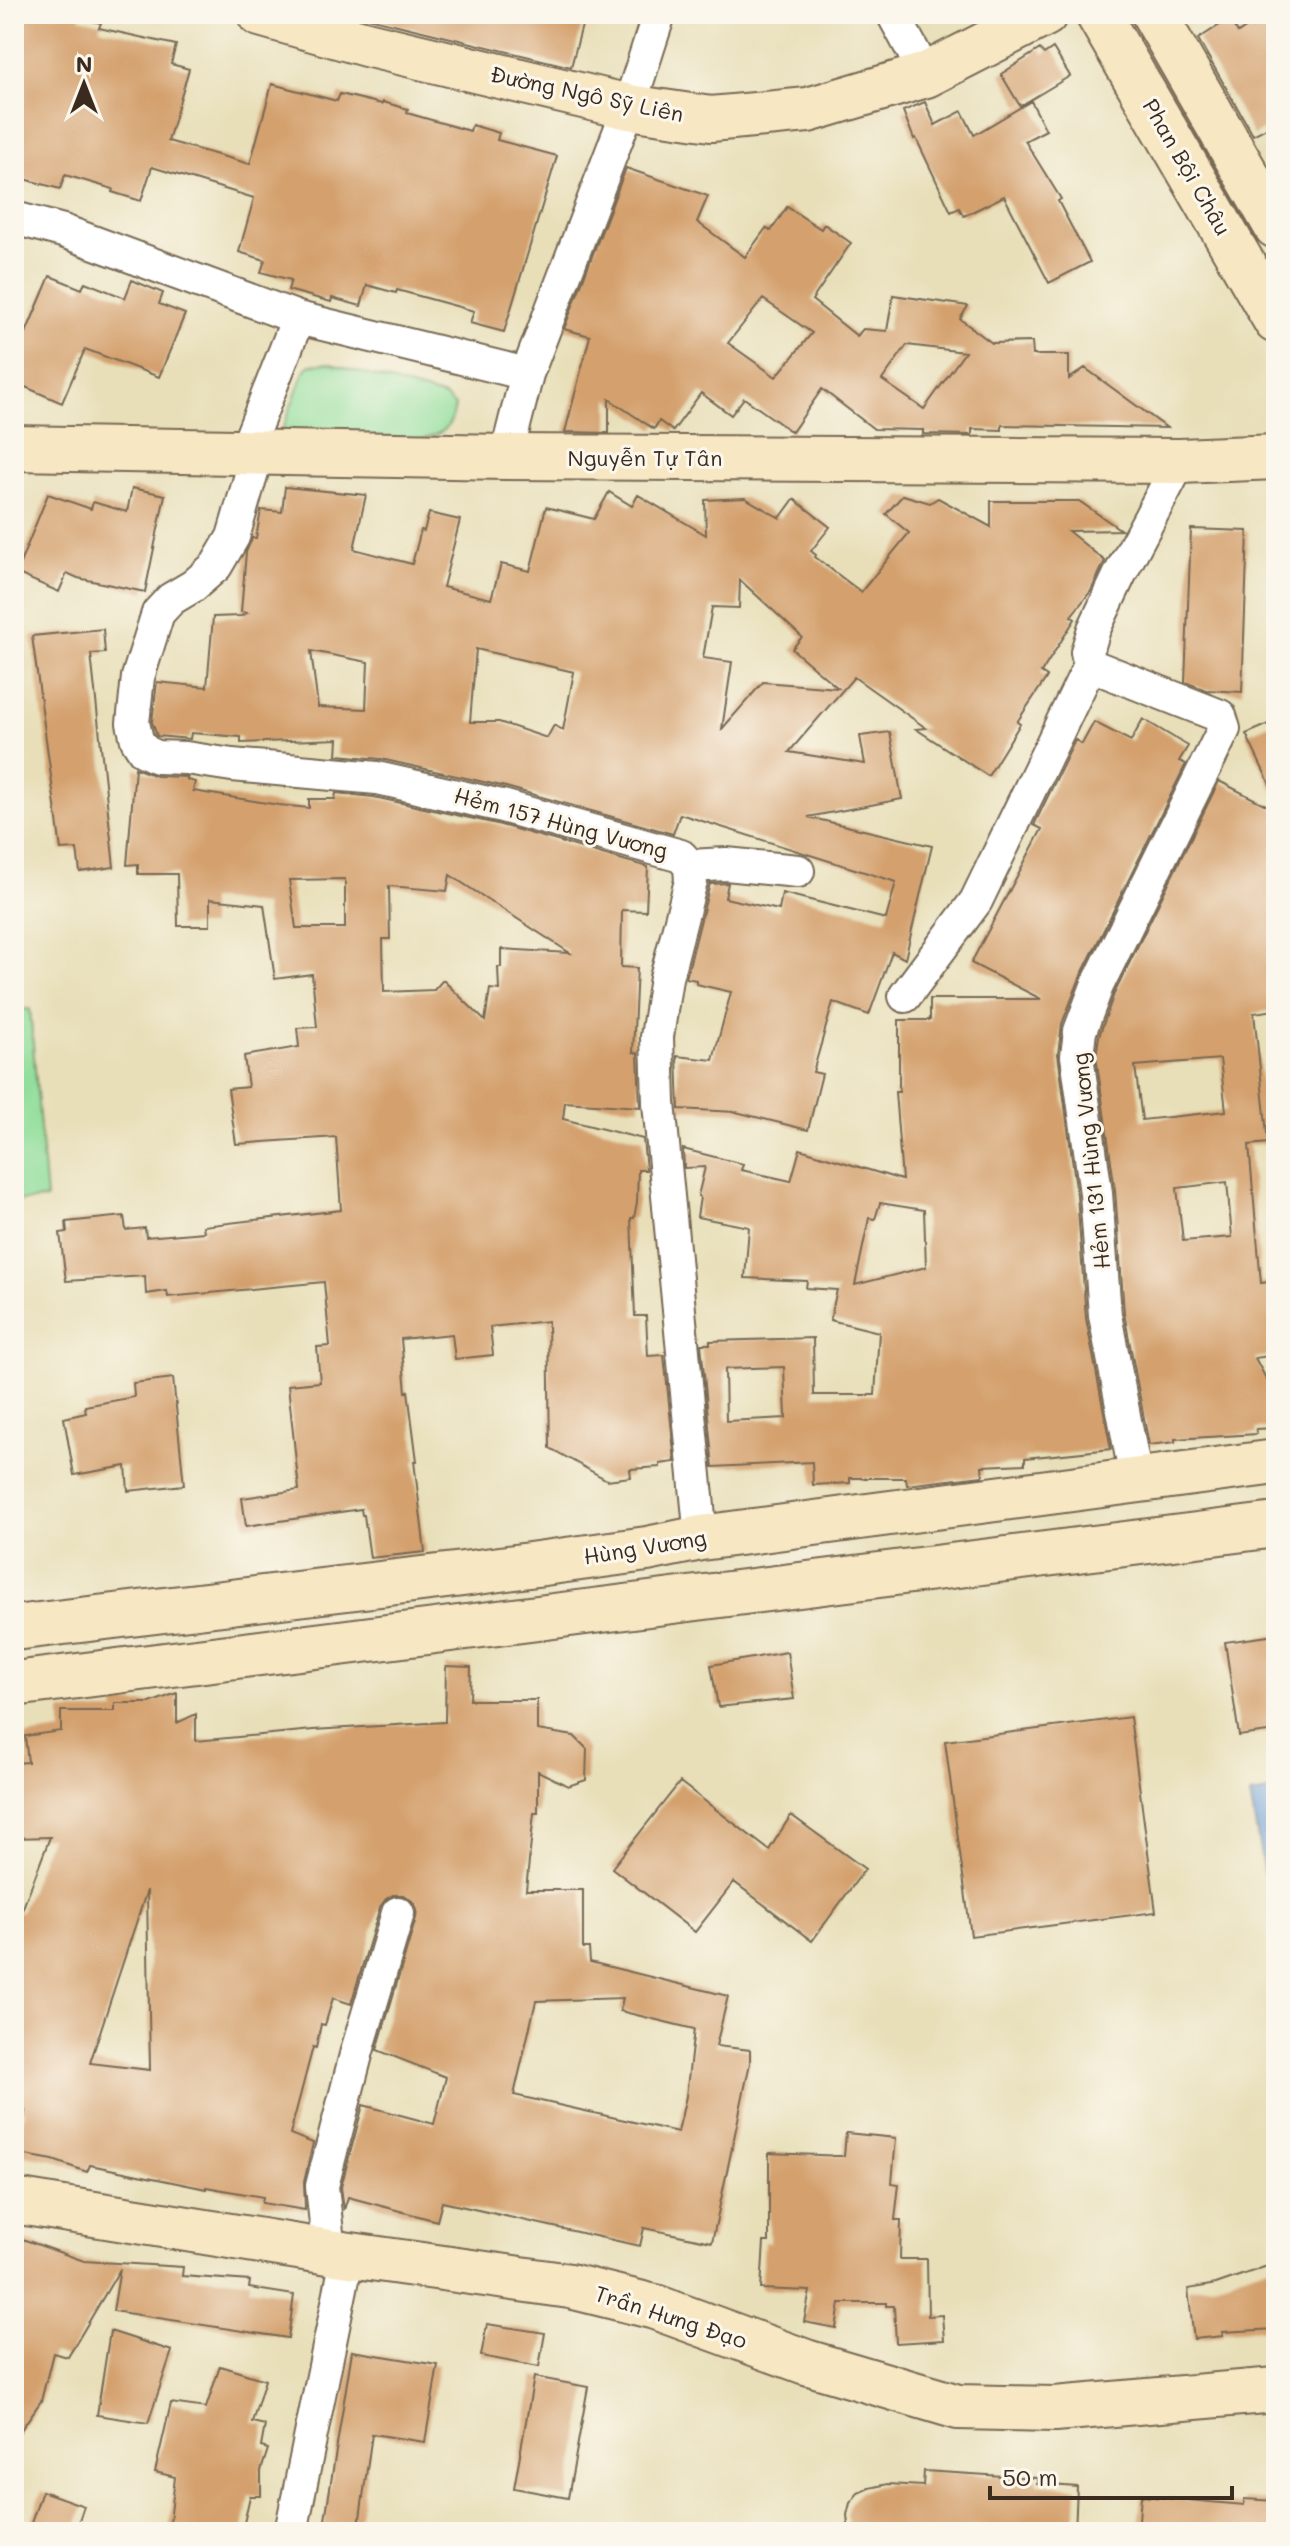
<svg xmlns="http://www.w3.org/2000/svg" width="1290" height="2546" font-family="Mali,sans-serif">
<rect width="100%" height="100%" fill="#fbf7ec"/>
<filter id="ink" filterUnits="userSpaceOnUse"><feTurbulence type="fractalNoise" baseFrequency=".0125" numOctaves="2"/><feDisplacementMap in="SourceGraphic" scale="16" xChannelSelector="R" yChannelSelector="G"/><feConvolveMatrix kernelMatrix="1 2 1 2 8 2 1 2 1" color-interpolation-filters="sRGB"/></filter>
<filter id="wash" filterUnits="userSpaceOnUse"><feTurbulence type="fractalNoise" baseFrequency=".006" numOctaves="4" result="noise"/><feDisplacementMap in="SourceGraphic" scale="32" xChannelSelector="R" yChannelSelector="G"/><feGaussianBlur stdDeviation="1.8" result="paint"/><feColorMatrix in="noise" values="0 0 0 0 0 0 0 0 0 0 0 0 0 0 0 0 0 1.4 0 .05"/><feComposite in="paint" operator="in"/></filter>
<g filter="url(#wash)">
<rect width="100%" height="100%" fill="#e8dfb9"/>
<!-- green -->
<path fill="#92de9b" stroke="#66845c" stroke-width="2" d="M 328,363 L 445,397 L 455,406 C 451,430 443,433 421,440 L 281,433 L 304,372 L 310,365 Z
M 30,1009 L 46,1199 L 14,1201 L 14,1010 Z"/>
<!-- water -->
<path fill="#6a9dd5" stroke="#52647a" stroke-width="2" d="M 1276,1791 L 1276,1941 L 1250,1795 Z"/>
<g id="blocks">
<!-- building -->
<path fill="#d4a16e" fill-rule="evenodd" d="M 19,14 L 81,14 L 80,18 L 101,23 L 99,28 L 176,45 L 171,64 L 189,69 L 168,141 L 250,164 L 272,84 L 337,101 L 340,94 L 382,104 L 383,102 L 408,109 L 407,113 L 470,131 L 472,125 L 499,133 L 497,140 L 557,156 L 504,332 L 470,323 L 474,311 L 397,290 L 396,293 L 367,285 L 361,306 L 332,298 L 331,302 L 288,290 L 291,280 L 261,272 L 265,260 L 239,252 L 254,198 L 152,167 L 141,201 L 112,192 L 113,189 L 65,175 L 60,189 L 14,176 L 14,29 Z
M 352,14 L 585,14 L 571,67 Z
M 1266,14 L 1276,14 L 1276,123 L 1253,135 L 1198,39 L 1229,19 L 1238,33 Z
M 1053,48 L 1070,76 L 1020,106 L 1001,74 L 1040,49 L 1044,54 Z
M 1031,101 L 1046,130 L 1025,141 L 1061,199 L 1058,201 L 1090,262 L 1049,283 L 1004,196 L 964,216 L 959,208 L 951,212 L 916,138 L 914,139 L 903,111 L 925,102 L 935,125 L 962,111 L 974,135 Z
M 626,168 L 708,196 L 697,222 L 745,257 L 766,228 L 771,231 L 787,207 L 821,229 L 824,224 L 851,243 L 812,300 L 857,336 L 863,329 L 887,331 L 893,295 L 968,306 L 960,319 L 992,343 L 1032,342 L 1033,355 L 1069,355 L 1069,379 L 1085,368 L 1167,428 L 1002,425 L 1002,430 L 972,429 L 972,435 L 923,434 L 923,430 L 874,429 L 822,389 L 792,432 L 744,398 L 731,415 L 701,393 L 673,431 L 659,421 L 654,429 L 609,399 L 609,433 L 565,432 L 590,336 L 564,329 ZM 763,299 L 812,333 L 776,377 L 728,343 ZM 907,345 L 965,352 L 924,409 L 882,380 Z
M 50,276 L 82,289 L 85,282 L 125,298 L 132,280 L 163,293 L 159,304 L 185,314 L 159,377 L 85,349 L 62,403 L 14,382 L 14,361 Z
M 285,487 L 366,495 L 354,549 L 412,564 L 421,530 L 424,531 L 429,513 L 460,520 L 443,587 L 491,599 L 501,564 L 530,571 L 546,507 L 594,519 L 609,492 L 632,506 L 638,495 L 706,535 L 705,500 L 745,498 L 780,518 L 794,499 L 830,527 L 811,551 L 816,555 L 815,557 L 861,592 L 909,533 L 886,514 L 903,495 L 930,503 L 938,498 L 991,527 L 991,501 L 1079,501 L 1121,530 L 1068,531 L 1105,561 L 1091,591 L 1071,616 L 1075,619 L 1041,673 L 1047,677 L 1017,722 L 1020,724 L 988,776 L 916,729 L 926,728 L 854,677 L 789,752 L 865,764 L 860,736 L 890,732 L 902,799 L 808,817 L 932,846 L 905,959 L 892,952 L 869,1015 L 833,1002 L 813,1072 L 822,1074 L 808,1130 L 736,1112 L 679,1109 L 677,1056 L 713,1060 L 731,992 L 696,984 L 696,980 L 686,978 L 710,884 L 728,883 L 725,898 L 779,910 L 782,893 L 886,919 L 896,882 L 680,814 L 673,834 L 506,787 L 381,759 L 337,755 L 338,739 L 241,743 L 241,737 L 191,733 L 190,739 L 157,736 L 152,722 L 157,682 L 207,687 L 213,617 L 241,616 L 247,613 L 241,612 L 246,552 L 252,538 L 256,538 L 261,510 L 282,512 ZM 740,580 L 802,637 L 792,649 L 838,688 L 763,682 L 722,729 L 732,662 L 703,658 L 712,607 L 739,608 ZM 476,649 L 574,672 L 563,730 L 554,725 L 547,738 L 499,722 L 470,722 ZM 311,651 L 368,662 L 366,709 L 318,707 Z
M 132,488 L 165,495 L 145,592 L 78,578 L 67,573 L 59,592 L 16,573 L 48,494 L 91,509 L 93,502 L 127,512 Z
M 1191,529 L 1248,531 L 1242,692 L 1206,690 L 1185,682 Z
M 103,629 L 105,653 L 91,654 L 114,867 L 80,872 L 77,849 L 61,850 L 32,636 Z
M 1143,719 L 1188,746 L 1179,761 L 1186,764 L 1080,978 L 1062,1024 L 1058,1054 L 1077,1195 L 1086,1318 L 1111,1449 L 1025,1458 L 1025,1464 L 982,1466 L 983,1476 L 907,1485 L 906,1478 L 850,1478 L 850,1483 L 813,1485 L 812,1462 L 713,1467 L 701,1344 L 710,1344 L 710,1341 L 813,1338 L 814,1395 L 875,1395 L 879,1332 L 830,1320 L 837,1290 L 806,1288 L 807,1281 L 745,1278 L 749,1227 L 697,1217 L 700,1197 L 698,1196 L 705,1167 L 684,1168 L 683,1149 L 743,1164 L 741,1170 L 791,1181 L 800,1149 L 902,1180 L 895,1092 L 899,1092 L 899,1020 L 930,1020 L 930,999 L 1041,999 L 971,963 L 1042,829 L 1034,825 L 1075,740 L 1082,744 L 1094,722 L 1131,741 ZM 880,1203 L 924,1210 L 926,1267 L 855,1285 L 869,1218 L 875,1219 ZM 784,1367 L 786,1418 L 726,1421 L 725,1369 Z
M 1276,721 L 1276,797 L 1246,734 Z
M 135,768 L 156,776 L 187,777 L 187,780 L 195,782 L 193,791 L 279,805 L 309,808 L 309,799 L 335,799 L 336,793 L 374,797 L 497,824 L 648,867 L 646,911 L 622,910 L 621,967 L 637,968 L 633,1052 L 638,1053 L 640,1107 L 565,1102 L 563,1119 L 643,1139 L 646,1170 L 638,1170 L 637,1202 L 634,1218 L 631,1218 L 635,1316 L 646,1316 L 648,1356 L 664,1355 L 675,1462 L 660,1464 L 660,1467 L 630,1469 L 631,1477 L 607,1480 L 550,1448 L 548,1321 L 490,1327 L 493,1355 L 455,1359 L 452,1334 L 401,1339 L 406,1392 L 408,1391 L 417,1461 L 414,1461 L 425,1552 L 370,1558 L 364,1515 L 362,1515 L 361,1509 L 246,1526 L 242,1498 L 299,1490 L 288,1385 L 320,1382 L 317,1347 L 330,1346 L 324,1282 L 168,1297 L 167,1291 L 146,1294 L 145,1276 L 66,1281 L 60,1233 L 67,1232 L 66,1222 L 124,1216 L 126,1230 L 145,1228 L 146,1237 L 204,1232 L 203,1226 L 341,1210 L 336,1137 L 236,1144 L 228,1089 L 248,1087 L 244,1056 L 299,1047 L 297,1028 L 317,1027 L 312,974 L 275,979 L 264,905 L 210,899 L 210,926 L 178,926 L 177,874 L 138,874 L 138,864 L 127,865 ZM 450,875 L 570,953 L 501,949 L 501,967 L 498,967 L 499,990 L 490,989 L 485,1021 L 443,980 L 434,990 L 384,992 L 383,939 L 390,939 L 389,886 L 447,891 ZM 345,879 L 345,928 L 296,928 L 289,880 Z
M 1219,781 L 1276,810 L 1276,1010 L 1254,1013 L 1268,1143 L 1249,1145 L 1261,1283 L 1276,1281 L 1276,1355 L 1255,1358 L 1276,1397 L 1276,1428 L 1256,1429 L 1257,1434 L 1175,1439 L 1175,1442 L 1149,1445 L 1124,1313 L 1115,1190 L 1096,1056 L 1099,1036 L 1114,994 ZM 1220,1059 L 1226,1111 L 1142,1120 L 1135,1066 ZM 1227,1182 L 1232,1237 L 1183,1241 L 1177,1188 Z
M 173,1378 L 184,1485 L 128,1491 L 126,1466 L 74,1475 L 64,1418 L 86,1413 L 85,1406 L 134,1397 L 133,1383 Z
M 1276,1635 L 1276,1731 L 1239,1736 L 1225,1642 Z
M 787,1652 L 794,1699 L 718,1707 L 711,1665 Z
M 446,1666 L 471,1667 L 470,1700 L 537,1700 L 537,1730 L 574,1736 L 587,1749 L 586,1780 L 568,1786 L 538,1771 L 538,1813 L 534,1813 L 526,1890 L 583,1890 L 583,1948 L 589,1948 L 590,1962 L 728,1996 L 716,2046 L 750,2050 L 750,2063 L 712,2242 L 644,2228 L 640,2246 L 442,2202 L 437,2221 L 348,2197 L 344,2210 L 341,2187 L 363,2105 L 434,2124 L 446,2077 L 377,2050 L 416,1918 L 417,1909 L 412,1901 L 403,1895 L 393,1895 L 386,1899 L 380,1907 L 351,2004 L 333,1998 L 325,2025 L 321,2024 L 316,2048 L 313,2047 L 290,2134 L 313,2143 L 304,2182 L 305,2210 L 262,2203 L 263,2197 L 206,2187 L 206,2189 L 90,2165 L 87,2172 L 53,2160 L 14,2153 L 25,2111 L 14,2109 L 14,1911 L 21,1913 L 50,1837 L 14,1838 L 14,1763 L 28,1762 L 25,1736 L 61,1731 L 61,1711 L 115,1711 L 115,1703 L 150,1703 L 177,1693 L 177,1723 L 196,1714 L 196,1741 L 313,1730 L 445,1722 ZM 147,1890 L 150,2070 L 90,2063 L 102,2026 ZM 623,1998 L 620,2011 L 694,2029 L 686,2096 L 678,2132 L 514,2095 L 536,2001 Z
M 1130,1717 L 1156,1912 L 971,1936 L 945,1741 Z
M 680,1782 L 769,1850 L 791,1815 L 865,1869 L 812,1941 L 734,1882 L 695,1932 L 612,1868 Z
M 846,2133 L 896,2138 L 892,2183 L 899,2184 L 895,2220 L 901,2220 L 900,2259 L 927,2259 L 928,2316 L 942,2315 L 944,2340 L 896,2343 L 894,2306 L 886,2306 L 886,2303 L 840,2303 L 836,2328 L 804,2322 L 810,2291 L 761,2289 L 764,2242 L 769,2242 L 769,2153 L 844,2156 Z
M 14,2236 L 84,2261 L 183,2267 L 182,2276 L 250,2281 L 249,2288 L 294,2295 L 288,2338 L 113,2311 L 120,2269 L 68,2357 L 53,2353 L 41,2401 L 14,2440 Z
M 1276,2263 L 1276,2329 L 1222,2332 L 1223,2336 L 1194,2339 L 1188,2289 L 1216,2284 Z
M 487,2324 L 545,2333 L 539,2367 L 481,2356 Z
M 110,2331 L 172,2351 L 148,2423 L 97,2415 Z
M 352,2351 L 438,2365 L 425,2442 L 372,2434 L 358,2532 L 323,2532 Z
M 220,2366 L 265,2380 L 252,2422 L 265,2425 L 261,2447 L 268,2449 L 261,2471 L 261,2496 L 250,2496 L 242,2532 L 169,2532 L 175,2477 L 155,2472 L 171,2403 L 206,2408 Z
M 534,2377 L 588,2387 L 568,2498 L 514,2488 Z
M 924,2471 L 1037,2478 L 1037,2484 L 1077,2487 L 1075,2532 L 849,2532 L 847,2515 L 850,2503 L 858,2493 L 869,2488 L 888,2484 L 923,2486 Z
M 42,2491 L 84,2506 L 75,2532 L 28,2532 Z
M 1141,2496 L 1244,2505 L 1244,2499 L 1276,2501 L 1276,2532 L 1138,2532 Z"/>
</g>
</g>
<g filter="url(#ink)">
<use href="#blocks" fill-opacity="0" stroke="#786954" stroke-width="2"/>
<g fill="none" stroke-linecap="round" stroke-linejoin="round">
<!-- street casing -->
<g stroke="#786954" stroke-width="36">
<path id="street" d="M 893,14 L 926,75
M 14,218 L 63,231 L 298,318 L 527,374
M 246,450 L 298,318
M 258,451 L 233,537 L 216,566 L 193,586 L 171,599 L 158,613 L 138,677 L 133,723 L 137,740 L 144,751 L 157,757 L 186,758 L 232,765 L 377,778 L 502,806 L 681,856 L 690,866 L 691,881 L 666,978 L 657,1037 L 659,1103 L 701,1538
M 506,457 L 527,374 L 629,107 L 659,14
M 1090,665 L 1220,716 L 1224,729 L 1097,986 L 1080,1031 L 1077,1056 L 1096,1193 L 1105,1315 L 1136,1479
M 690,866 L 726,864 L 798,871
M 905,996 L 976,901 L 1090,665 L 1087,652 L 1094,629 L 1120,574 L 1180,461
M 329,2252 L 322,2186 L 357,2051 L 398,1913
M 291,2532 L 348,2254"/>
</g>
<!-- secondary casing -->
<g stroke="#786954" stroke-width="48">
<path id="secondary" d="M 260,14 L 366,44 L 629,107 L 711,119 L 808,110 L 926,75 L 1045,14
M 1098,14 L 1276,321
M 1154,14 L 1276,226
M 14,448 L 506,457 L 1180,461 L 1276,457
M 14,1628 L 463,1574 L 647,1549 L 701,1538 L 1276,1462
M 14,1684 L 1276,1525
M 14,2201 L 329,2252 L 570,2286 L 655,2307 L 806,2362 L 958,2407 L 1055,2409 L 1276,2390"/>
</g>
<!-- street -->
<use href="#street" stroke="#fff" stroke-width="32"/>
<!-- secondary -->
<use href="#secondary" stroke="#f8e7c3" stroke-width="44"/>
</g>
</g>
<g text-anchor="middle" stroke-width="6" stroke-linejoin="round" paint-order="stroke">
<!-- street labels -->
<g font-size="22" fill="#3b2a1e" stroke="#fbf7ec">
<text transform="translate(587 94) rotate(12)" y="8">Đường Ngô Sỹ Liên</text>
<text transform="translate(1187 167) rotate(60)" y="8">Phan Bội Châu</text>
<text x="645" y="466">Nguyễn Tự Tân</text>
<text transform="translate(561 823) rotate(15)" y="8">Hẻm 157 Hùng Vương</text>
<text transform="translate(1091 1161) rotate(-96)" y="8">Hẻm 131 Hùng Vương</text>
<text transform="translate(645 1547) rotate(-9)" y="8">Hùng Vương</text>
<text transform="translate(671 2317) rotate(18)" y="8">Trần Hưng Đạo</text>
</g>
</g>
<!-- margin -->
<rect width="1290" height="2546" fill="none" stroke="#fbf7ec" stroke-width="48"/>
<!-- north arrow -->
<g transform="translate(84 84)" stroke="#fbf7ec" stroke-width="6" paint-order="stroke">
<path d="M0-6L14 30L0 20L-14 30Z" fill="#3b2a1e"/>
<text y="-12" font-size="22" font-weight="bold" text-anchor="middle" fill="#3b2a1e">N</text>
</g>
<!-- scale -->
<path d="M990 2486v12h242v-12" fill="none" stroke="#3b2a1e" stroke-width="4"/>
<text x="1002" y="2486" font-size="24" fill="#3b2a1e" stroke="#fbf7ec" stroke-width="6" paint-order="stroke">50 m</text>
</svg>
